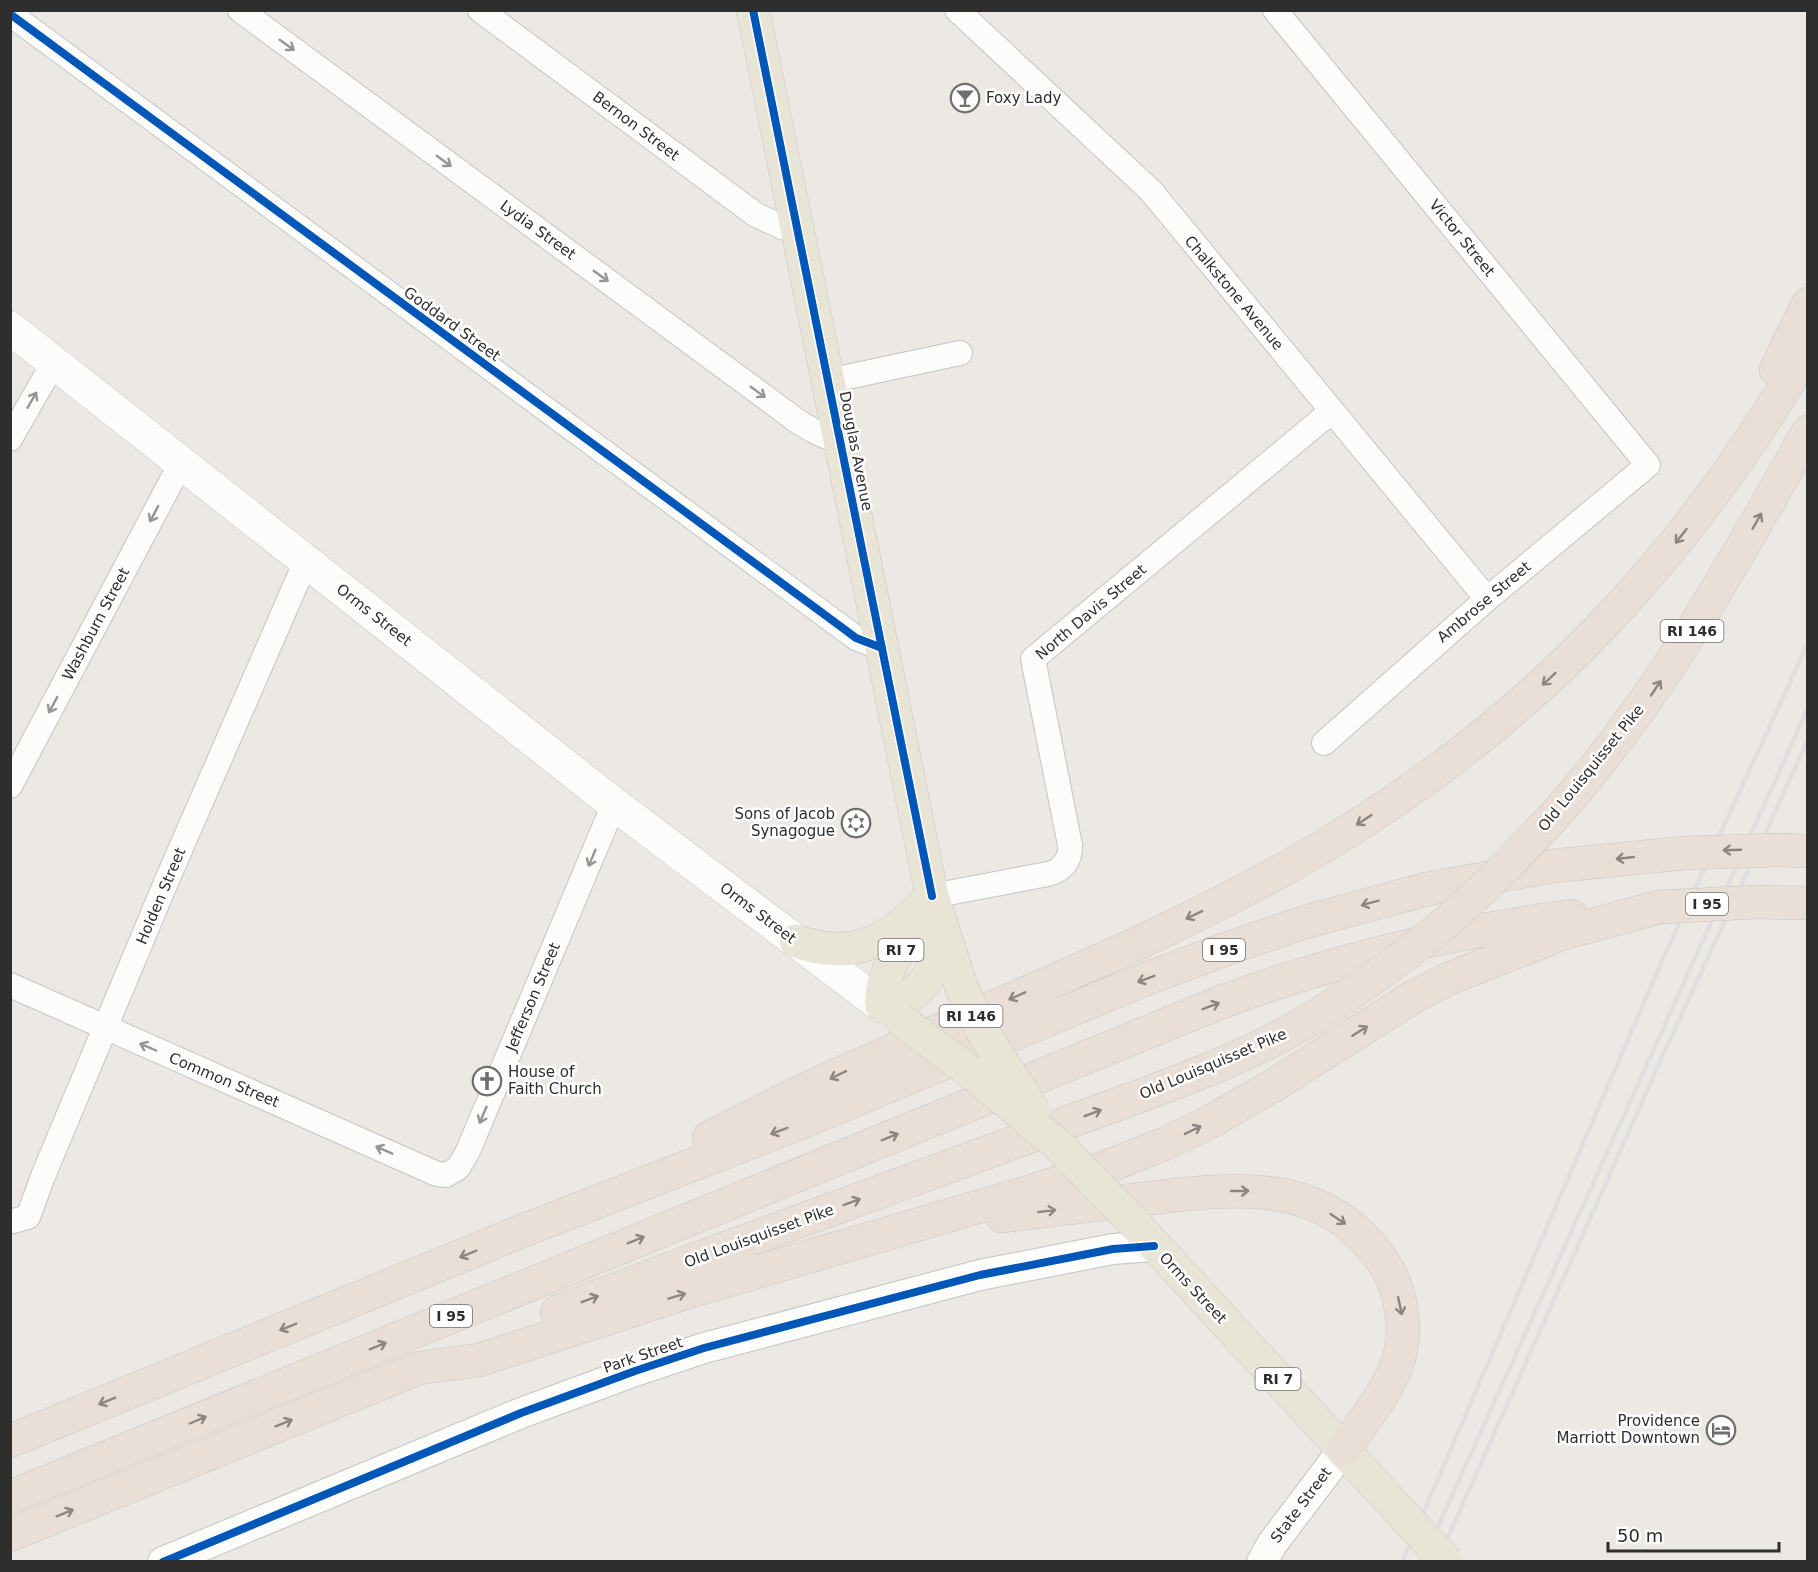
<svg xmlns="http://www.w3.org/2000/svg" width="1818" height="1572" font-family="'DejaVu Sans',sans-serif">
<rect width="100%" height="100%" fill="#ece8e4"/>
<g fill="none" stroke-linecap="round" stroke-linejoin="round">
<!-- minor casing -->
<g stroke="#c5c4c5" stroke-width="26">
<path id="minor" d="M 240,10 L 800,423 L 814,431 L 841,443
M 480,10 L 756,215 L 782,227 L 798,231
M 957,10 L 1151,191 L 1487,599
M 1275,10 L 1648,465 L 1487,599 L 1324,743
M 10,14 L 844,629 L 856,638 L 882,648
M 828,381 L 960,353
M 10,439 L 54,362
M 10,786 L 181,463
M 932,896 L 1048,874 C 1063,870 1071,860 1070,845 L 1033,659 L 1332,411
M 10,985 L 437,1174 L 446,1175 L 458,1168 L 468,1151 L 614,804
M 10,1222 L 28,1217 L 43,1176 L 167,880 L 306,561"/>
</g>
<!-- tertiary casing -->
<g stroke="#c5c4c5" stroke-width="32">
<path id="tertiary" d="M 163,1562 L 521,1413 L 635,1371 L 704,1348 L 980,1275 L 1113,1249 L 1154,1246
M 1262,1562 L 1272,1544 L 1343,1450"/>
</g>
<!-- secondary casing -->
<g stroke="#c5c4c5" stroke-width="34">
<path id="secondary" d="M 10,328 L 614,804 L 882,1006"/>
</g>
<!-- primary casing -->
<g stroke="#c6c5c4" stroke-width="34">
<path id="primary" d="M 753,10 L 932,896 L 962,989
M 796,941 C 855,962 891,940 932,896
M 882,1006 C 879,974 903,946 919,919
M 882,1006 C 920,1002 942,965 941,930
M 1137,1226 L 1381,1491"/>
</g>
<!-- motorway casing -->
<g stroke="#c6c5c4" stroke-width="34">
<path id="motorway" d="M 1776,370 L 1808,304
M 1554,816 C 1658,701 1732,566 1808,432
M 1780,850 L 1808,851
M 1756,902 L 1808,903
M 709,1138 C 757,1114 804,1089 853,1068 C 1011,998 1175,935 1324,846 C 1533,721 1686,559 1808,349
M 1002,1216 C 1049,1210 1096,1205 1142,1199 C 1235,1188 1326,1175 1385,1265 C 1392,1275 1396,1287 1399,1299 C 1416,1363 1377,1401 1343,1450
M 557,1312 C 723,1247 891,1189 1058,1126 C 1148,1092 1243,1063 1324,1011
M 10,1441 L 522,1231 L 795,1125 L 1143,980 L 1223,950 L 1305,922 L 1427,889 L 1553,866 L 1684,853
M 10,1497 L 1219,1003 C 1332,961 1451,932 1571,916
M 10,1535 L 419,1368 L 479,1360 L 688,1292 L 1032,1191 L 1101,1169 L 1164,1144 L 1210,1122 L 1274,1085 L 1415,996 L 1448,979 L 1564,933 L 1659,907"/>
</g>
<!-- minor -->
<use href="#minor" stroke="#fcfcfb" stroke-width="24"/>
<!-- tertiary -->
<use href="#tertiary" stroke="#fcfcfb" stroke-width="30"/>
<!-- secondary -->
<use href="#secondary" stroke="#fcfcfb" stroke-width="33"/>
<!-- primary -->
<use href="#primary" stroke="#e8e4d6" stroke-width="33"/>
<!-- motorway -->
<use href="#motorway" stroke="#eadfd6" stroke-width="33"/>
<!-- rail -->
<path stroke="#dfdfe1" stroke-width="4.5" d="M 1402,1562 L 1665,954 L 1808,643
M 1422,1562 L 1808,708
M 1437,1562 L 1662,1057 L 1808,740"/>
<!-- primary-bridge casing -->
<g stroke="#c6c5c4" stroke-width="34" stroke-linecap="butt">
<path id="primary-bridge" d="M 962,989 L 982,1031 L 1034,1111
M 898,1018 L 977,1077 L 1059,1146 L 1137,1226
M 1381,1491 L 1447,1562"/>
</g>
<!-- motorway-bridge casing -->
<g stroke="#c6c5c4" stroke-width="34" stroke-linecap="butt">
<path id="motorway-bridge" d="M 1684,853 L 1780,850
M 1659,907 L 1756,902
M 1324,1011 C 1369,982 1413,951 1453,916 C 1489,885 1522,850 1554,816"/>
</g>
<!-- primary-bridge -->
<use href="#primary-bridge" stroke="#e8e4d6" stroke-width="33"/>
<!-- motorway-bridge -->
<use href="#motorway-bridge" stroke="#eadfd6" stroke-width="33"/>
<!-- cycleway casing -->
<g stroke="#fff" stroke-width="11">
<path id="cycleway" d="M 753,10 L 932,896
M 10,14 L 844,629 L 856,638 L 882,648
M 163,1562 L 521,1413 L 635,1371 L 704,1348 L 980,1275 L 1113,1249 L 1154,1246"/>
</g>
<!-- cycleway -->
<use href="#cycleway" stroke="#0057b8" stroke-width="8"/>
</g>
<!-- one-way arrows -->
<defs><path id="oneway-shaft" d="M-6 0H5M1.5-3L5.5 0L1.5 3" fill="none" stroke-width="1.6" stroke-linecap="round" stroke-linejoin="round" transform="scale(1.5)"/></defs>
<g stroke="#959594">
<use href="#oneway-shaft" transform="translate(287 45) rotate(36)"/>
<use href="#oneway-shaft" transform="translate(444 161) rotate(36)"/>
<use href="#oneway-shaft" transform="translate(601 276) rotate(36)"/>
<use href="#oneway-shaft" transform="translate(758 392) rotate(36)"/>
<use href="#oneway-shaft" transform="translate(32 400) rotate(-60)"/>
<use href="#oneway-shaft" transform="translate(154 514) rotate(118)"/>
<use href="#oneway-shaft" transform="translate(53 705) rotate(118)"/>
<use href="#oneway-shaft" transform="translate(592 858) rotate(113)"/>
<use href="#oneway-shaft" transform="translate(148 1047) rotate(-157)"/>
<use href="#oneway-shaft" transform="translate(483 1115) rotate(113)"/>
<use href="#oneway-shaft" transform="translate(384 1150) rotate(-156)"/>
</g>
<g stroke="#8c8682">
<use href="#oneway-shaft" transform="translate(1757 521) rotate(-60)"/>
<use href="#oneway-shaft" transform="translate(1681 536) rotate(128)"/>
<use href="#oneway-shaft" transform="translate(1549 679) rotate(137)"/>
<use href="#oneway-shaft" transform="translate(1656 688) rotate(-56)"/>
<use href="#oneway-shaft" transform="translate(1364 820) rotate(147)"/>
<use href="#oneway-shaft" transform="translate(1732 850) rotate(178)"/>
<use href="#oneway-shaft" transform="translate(1625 858) rotate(174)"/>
<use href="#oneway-shaft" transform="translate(1370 903) rotate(165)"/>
<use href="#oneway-shaft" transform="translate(1194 915) rotate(154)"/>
<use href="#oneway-shaft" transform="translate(1146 979) rotate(159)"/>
<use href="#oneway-shaft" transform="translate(1017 996) rotate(156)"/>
<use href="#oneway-shaft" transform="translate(1211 1006) rotate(-21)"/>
<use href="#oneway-shaft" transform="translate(1360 1031) rotate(-32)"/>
<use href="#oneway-shaft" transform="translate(838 1075) rotate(154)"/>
<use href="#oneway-shaft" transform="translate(1093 1113) rotate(-21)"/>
<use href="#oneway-shaft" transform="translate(1193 1130) rotate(-26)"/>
<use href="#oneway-shaft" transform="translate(779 1131) rotate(159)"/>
<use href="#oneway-shaft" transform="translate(890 1137) rotate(-22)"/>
<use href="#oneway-shaft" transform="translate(1240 1191)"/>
<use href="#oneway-shaft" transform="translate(852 1202) rotate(-20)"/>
<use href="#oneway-shaft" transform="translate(1047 1211) rotate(-7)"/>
<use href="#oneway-shaft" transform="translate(1338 1219) rotate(34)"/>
<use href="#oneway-shaft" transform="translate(636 1240) rotate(-22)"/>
<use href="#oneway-shaft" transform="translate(468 1254) rotate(158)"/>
<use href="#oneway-shaft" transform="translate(677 1296) rotate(-17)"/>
<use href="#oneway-shaft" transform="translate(590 1299) rotate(-21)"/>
<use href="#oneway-shaft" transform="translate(1400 1306) rotate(78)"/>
<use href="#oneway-shaft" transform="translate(288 1327) rotate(158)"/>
<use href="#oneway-shaft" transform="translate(378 1346) rotate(-22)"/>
<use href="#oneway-shaft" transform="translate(107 1401) rotate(158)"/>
<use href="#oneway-shaft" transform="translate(198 1420) rotate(-23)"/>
<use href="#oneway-shaft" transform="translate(284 1423) rotate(-22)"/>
<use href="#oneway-shaft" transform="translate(65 1513) rotate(-22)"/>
</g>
<!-- icons -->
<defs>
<g id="bar-ring" transform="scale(1.5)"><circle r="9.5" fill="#fff" stroke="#706f6e" stroke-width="1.5"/><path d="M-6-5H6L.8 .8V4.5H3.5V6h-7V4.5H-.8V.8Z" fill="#706f6e"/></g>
<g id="synagogue-ring" transform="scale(1.5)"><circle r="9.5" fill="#fff" stroke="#706f6e" stroke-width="1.5"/><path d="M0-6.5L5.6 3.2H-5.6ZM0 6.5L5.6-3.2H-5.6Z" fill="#706f6e"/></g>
<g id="church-ring" transform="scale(1.5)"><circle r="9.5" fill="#fff" stroke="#706f6e" stroke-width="1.5"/><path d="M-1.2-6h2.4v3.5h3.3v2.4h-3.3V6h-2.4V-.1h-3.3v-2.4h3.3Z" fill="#706f6e"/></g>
<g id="hotel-ring" transform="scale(1.5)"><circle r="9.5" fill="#fff" stroke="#706f6e" stroke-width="1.5"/><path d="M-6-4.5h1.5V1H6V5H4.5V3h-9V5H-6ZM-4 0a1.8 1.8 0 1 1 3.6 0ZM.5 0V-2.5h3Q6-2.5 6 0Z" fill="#706f6e"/></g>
</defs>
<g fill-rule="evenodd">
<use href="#bar-ring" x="965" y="98"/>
<use href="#synagogue-ring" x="856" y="823"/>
<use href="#church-ring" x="487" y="1081"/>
<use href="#hotel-ring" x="1721" y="1430"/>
</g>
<g text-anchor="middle" stroke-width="5" stroke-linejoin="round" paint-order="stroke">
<!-- shield labels -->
<g fill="#fff" stroke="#6d6d6d" stroke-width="1.5">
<rect x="1660.5" y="620" width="63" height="22" rx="4.5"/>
<rect x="1686" y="893" width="42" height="22" rx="4.5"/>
<rect x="878.5" y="939" width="45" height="22" rx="4.5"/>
<rect x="1203" y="939" width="42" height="22" rx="4.5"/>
<rect x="939.5" y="1005" width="63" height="22" rx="4.5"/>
<rect x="430" y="1305" width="42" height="22" rx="4.5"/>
<rect x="1255.5" y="1368" width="45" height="22" rx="4.5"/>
</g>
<g font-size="14" font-weight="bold" fill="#2e2e2e">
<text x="1692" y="636">RI 146</text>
<text x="1707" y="909">I 95</text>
<text x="901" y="955">RI 7</text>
<text x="1224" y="955">I 95</text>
<text x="971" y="1021">RI 146</text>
<text x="451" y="1321">I 95</text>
<text x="1278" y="1384">RI 7</text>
</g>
<!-- poi labels -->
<g font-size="15" fill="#2e2e2e" stroke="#fff" text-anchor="start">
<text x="986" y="103">Foxy Lady</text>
<text x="835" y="819" text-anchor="end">Sons of Jacob<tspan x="835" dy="17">Synagogue</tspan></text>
<text x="508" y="1077">House of<tspan x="508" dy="17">Faith Church</tspan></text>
<text x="1700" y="1426" text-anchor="end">Providence<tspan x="1700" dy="17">Marriott Downtown</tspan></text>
</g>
<!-- street labels -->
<g font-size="15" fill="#2e2e2e" stroke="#fff">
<text transform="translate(636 126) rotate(37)" y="5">Bernon Street</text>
<text transform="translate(538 230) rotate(36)" y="5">Lydia Street</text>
<text transform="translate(1462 238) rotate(51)" y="5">Victor Street</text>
<text transform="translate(1234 293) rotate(50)" y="5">Chalkstone Avenue</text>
<text transform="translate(452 324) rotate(36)" y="5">Goddard Street</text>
<text transform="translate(856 451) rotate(79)" y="5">Douglas Avenue</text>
<text transform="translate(1484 602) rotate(-40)" y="5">Ambrose Street</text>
<text transform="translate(1091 612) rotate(-40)" y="5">North Davis Street</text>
<text transform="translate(374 615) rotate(38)" y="5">Orms Street</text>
<text transform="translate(96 624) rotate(-62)" y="5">Washburn Street</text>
<text transform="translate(1591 768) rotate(-51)" y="5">Old Louisquisset Pike</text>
<text transform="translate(161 896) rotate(-67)" y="5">Holden Street</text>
<text transform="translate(758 913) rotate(37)" y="5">Orms Street</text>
<text transform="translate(533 997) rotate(-67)" y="5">Jefferson Street</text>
<text transform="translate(1213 1064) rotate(-23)" y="5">Old Louisquisset Pike</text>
<text transform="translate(224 1080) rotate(23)" y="5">Common Street</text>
<text transform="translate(759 1236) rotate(-20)" y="5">Old Louisquisset Pike</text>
<text transform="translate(1193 1288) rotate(47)" y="5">Orms Street</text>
<text transform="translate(643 1355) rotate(-19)" y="5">Park Street</text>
<text transform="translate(1301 1505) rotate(-53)" y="5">State Street</text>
</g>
</g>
<!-- border -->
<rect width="1818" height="1572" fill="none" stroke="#2e2e2e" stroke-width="24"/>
<!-- scale -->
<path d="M1608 1542v9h171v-9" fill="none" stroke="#2e2e2e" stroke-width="3"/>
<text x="1617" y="1542" font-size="18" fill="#2e2e2e" stroke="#ffffff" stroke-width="4.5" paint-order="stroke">50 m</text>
</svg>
